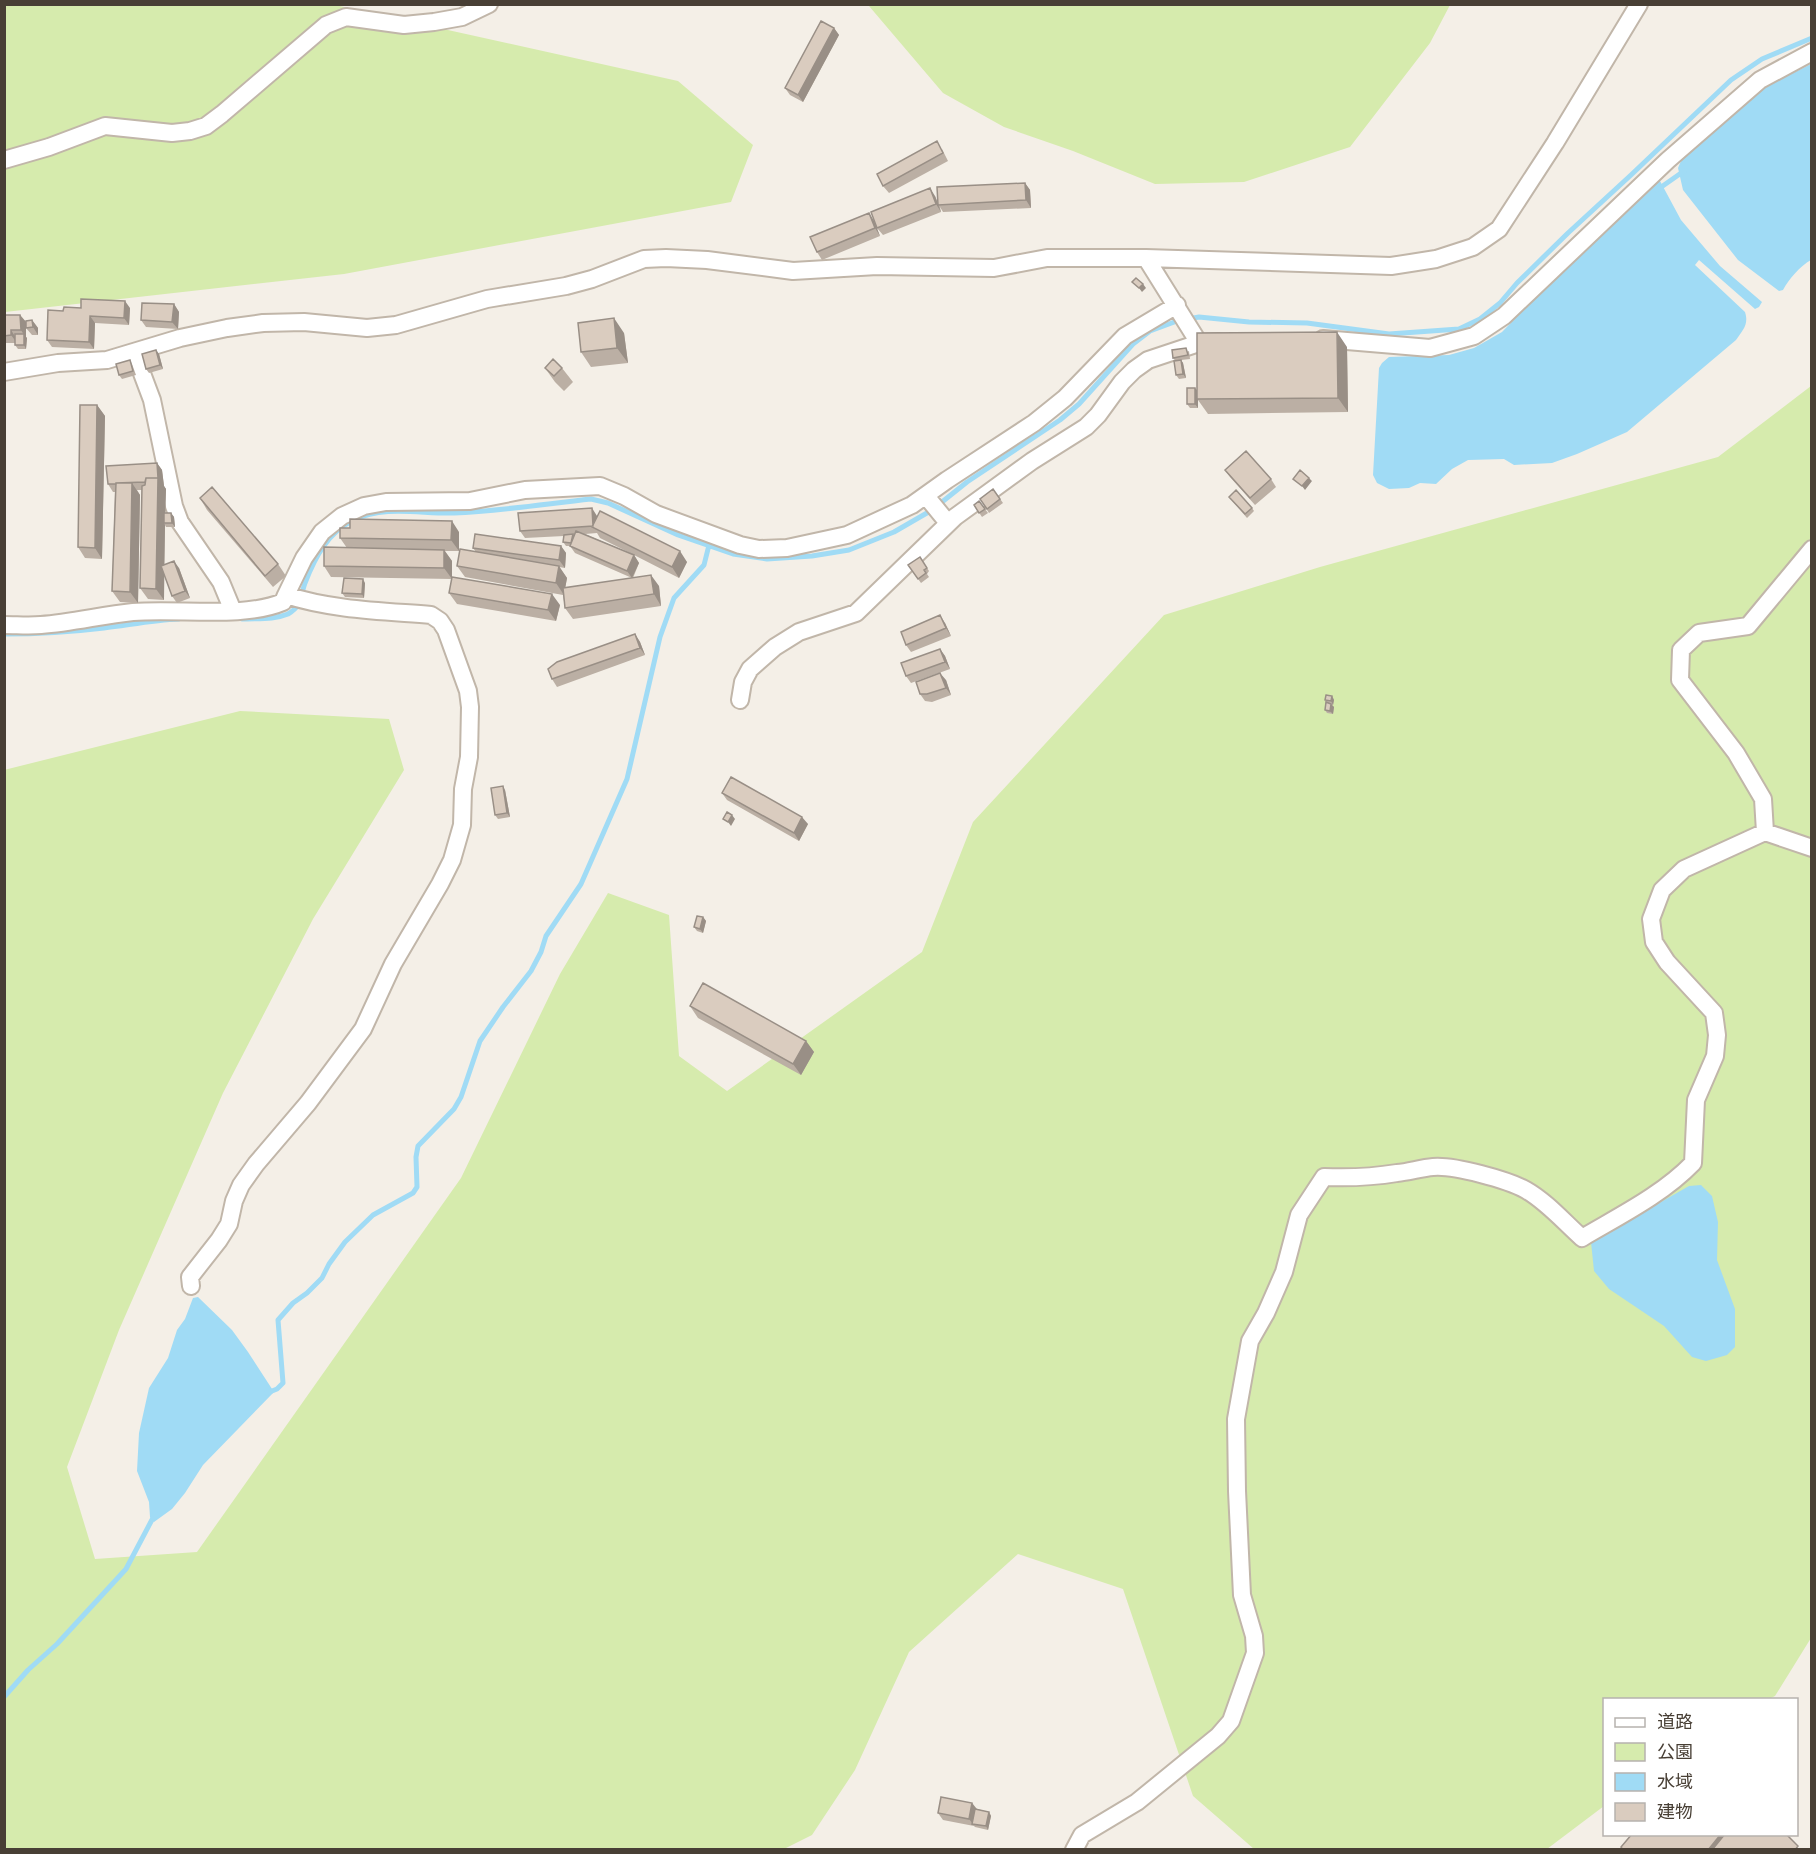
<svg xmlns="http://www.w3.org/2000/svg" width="1816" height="1854" font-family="Overpass,'Noto Sans JP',sans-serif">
<rect width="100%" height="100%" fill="#f4efe7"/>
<!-- green -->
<path fill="#d6ebad" d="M 871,4 L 1450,4 L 1450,5 L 1430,43 L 1350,147 L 1244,182 L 1155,184 L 1073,151 L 1004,127 L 943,93 L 869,6 Z
M 4,5 L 335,5 L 678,81 L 753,145 L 731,202 L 344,274 L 5,312 Z
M 1811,386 L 1811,1638 L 1775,1696 L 1769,1699 L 1604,1700 L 1604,1806 L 1547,1849 L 1254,1849 L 1193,1796 L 1123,1589 L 1018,1554 L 909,1652 L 855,1770 L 812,1835 L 784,1849 L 5,1849 L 4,770 L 240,711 L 389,719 L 404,770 L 313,919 L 223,1093 L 119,1330 L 67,1467 L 95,1559 L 197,1552 L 461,1178 L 560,974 L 608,893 L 669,915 L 679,1056 L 727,1091 L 922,952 L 973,822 L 1164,615 L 1320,567 L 1718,457 Z"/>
<!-- water -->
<path fill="#a0dbf5" d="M 1811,64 L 1811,260 C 1800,266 1789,279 1783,290 L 1779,291 L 1738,260 L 1683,190 L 1678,168 L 1681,161 L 1726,116 L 1760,90 Z
M 1656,179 L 1660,181 L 1681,220 L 1720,266 L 1762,302 L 1759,307 L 1755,309 L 1699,260 L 1695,265 L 1745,312 C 1749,324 1743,330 1736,340 L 1627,432 L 1577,454 L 1552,463 L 1514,465 L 1504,459 L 1468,460 L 1452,469 L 1436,484 L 1420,483 L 1409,488 L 1389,489 L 1377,483 L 1373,475 L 1379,368 L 1382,363 L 1389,357 L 1449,355 L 1474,348 L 1502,332 L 1578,254 L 1625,209 L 1648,191 Z
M 1701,1185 L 1712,1196 L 1718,1222 L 1717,1260 L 1735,1309 L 1735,1347 L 1727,1355 L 1706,1361 L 1692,1357 L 1664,1326 L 1609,1289 L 1594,1271 L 1591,1242 L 1689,1186 Z
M 198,1297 L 232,1330 L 248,1352 L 274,1392 L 203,1465 L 185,1493 L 172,1509 L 154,1522 L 150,1517 L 149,1502 L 137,1471 L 139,1433 L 149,1388 L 168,1358 L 177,1330 L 185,1319 L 193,1298 Z"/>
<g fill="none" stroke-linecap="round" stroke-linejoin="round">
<!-- stream -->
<path stroke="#a0dbf5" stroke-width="5" d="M 1657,190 L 1684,171
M 242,619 C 257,618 274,620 288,614 C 302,606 300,597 305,583 C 315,557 328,532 354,520 C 384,505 421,514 454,513 C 500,511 545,504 591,499 L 608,503 L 678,535 L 733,554 L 767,559 L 812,556 L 849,550 L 894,532 L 932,510 L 967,482 L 1060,420 L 1079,404 L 1133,344 L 1150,331 L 1177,321 L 1199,317 L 1249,322 L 1307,323 L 1389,334 L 1459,329 L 1480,319 L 1500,303 L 1517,283 L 1568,233 L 1631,175 L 1731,80 L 1762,59 L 1812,38
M 4,634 C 38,634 71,632 104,628 C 129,625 154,620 179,619
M 267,1393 L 277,1389 L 283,1383 L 278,1320 L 293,1303 L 307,1293 L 322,1278 L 329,1264 L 345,1242 L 373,1215 L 413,1193 L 417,1187 L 416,1157 L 418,1146 L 454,1109 L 461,1097 L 480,1041 L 503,1007 L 531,971 L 541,952 L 546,936 L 581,884 L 627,779 L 660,637 L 674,598 L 704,565 L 709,545
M 4,1697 L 28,1670 L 57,1644 L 126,1569 L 155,1514"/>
<!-- street casing -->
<g stroke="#c1b6a9" stroke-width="20">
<path id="street" d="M 4,160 L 49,147 L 105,126 L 172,133 L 190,131 L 206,126 L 222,114 L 326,25 L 346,17 L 404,25 L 434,22 L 462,17 L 489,4
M 1146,258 L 1199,343
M 1323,339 L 1430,348 L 1474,336 L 1504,316 L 1668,160 L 1760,80 L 1812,52
M 134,352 L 152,400 L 174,506 L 180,522 L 221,582 L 233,611
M 4,372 L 58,363 L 107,360 L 180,338 L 227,328 L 263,323 L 304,322 L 367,328 L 396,325 L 487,299 L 566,286 L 592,279 L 644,259 L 666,258 L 707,260 L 793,271 L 877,266 L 994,268 L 1047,258 L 1146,258 L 1391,266 L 1436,259 L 1473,247 L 1499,229 L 1555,143 L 1639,4
M 926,496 L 948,523
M 286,595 L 304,558 L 322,532 L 342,516 L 364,506 L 386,502 L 470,501 L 525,490 L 600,486 L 624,496 L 656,514 L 740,545 L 759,549 L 787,548 L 847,535 L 912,505 L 947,480 L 1034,423 L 1065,398 L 1125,336 L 1177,305
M 4,625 C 17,625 29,626 41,625 C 72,623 102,615 133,612 C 178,608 243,619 283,602 L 286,595 C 332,610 382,611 431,615 L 440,621 L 446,630 L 468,691 L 470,707 L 469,757 L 463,789 L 462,825 L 452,860 L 440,884 L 393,964 L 363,1029 L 308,1103 L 256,1164 L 241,1185 L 234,1201 L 229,1224 L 219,1240 L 190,1277 L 191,1286
M 740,700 L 743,682 L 750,669 L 775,647 L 799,632 L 856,613 L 955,517 L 1032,461 L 1086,427 L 1098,415 L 1122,382 L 1134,370 L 1148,360 L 1199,343 L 1219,342
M 1765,832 L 1763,799 L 1736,753 L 1680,680 L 1681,650 L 1699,633 L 1748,626 L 1812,549
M 1074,1850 L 1082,1835 L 1137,1802 L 1218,1736 L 1231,1721 L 1255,1653 L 1254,1636 L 1242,1595 L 1237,1491 L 1236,1419 L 1250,1341 L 1266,1313 L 1284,1272 L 1299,1215 L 1324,1177 C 1349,1178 1373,1177 1397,1173 C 1409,1172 1421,1168 1433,1167 C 1454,1165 1508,1180 1526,1190 C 1547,1202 1564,1222 1582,1238 C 1619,1216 1662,1195 1693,1163 L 1696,1100 L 1715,1056 L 1717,1035 L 1714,1013 L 1667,962 L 1654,942 L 1651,919 L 1662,890 L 1684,869 L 1765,832 L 1812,848"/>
</g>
<!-- street -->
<use href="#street" stroke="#fff" stroke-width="16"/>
</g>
<!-- wall -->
<path fill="#bbafa4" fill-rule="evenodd" d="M 834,28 L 839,35 L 803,102 L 790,95 L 785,88 Z
M 942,149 L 948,161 L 889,193 L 883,186 Z
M 1025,183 L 1030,190 L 1031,208 L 943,212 L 940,207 L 941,212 L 883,235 L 877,228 L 935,196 L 938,203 Z
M 869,213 L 874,221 L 880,236 L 822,260 L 817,252 Z
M 174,304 L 179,312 L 178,329 L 146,327 L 141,320 Z
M 81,308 L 130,308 L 129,325 L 95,323 L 94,349 L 52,347 L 47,340 L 63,311 Z
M 4,315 L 20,315 L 26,322 L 26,337 L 27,338 L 26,349 L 18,349 L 15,345 L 15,343 L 4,343 Z
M 32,320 L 38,328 L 38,335 L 32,335 L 26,328 Z
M 624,333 L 628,363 L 591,367 L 581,352 Z
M 1347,347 L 1348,412 L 1208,414 L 1198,400 L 1198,408 L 1190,408 L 1187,404 L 1197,390 Z
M 156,350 L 159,354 L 163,369 L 149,373 L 146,369 Z
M 1189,351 L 1190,359 L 1181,360 L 1183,363 L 1186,378 L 1179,379 L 1176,375 L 1176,361 L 1173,358 Z
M 130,360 L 132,364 L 136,375 L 122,379 L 119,375 Z
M 545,368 L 562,368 L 573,382 L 564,391 L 555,382 Z
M 97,405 L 105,416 L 102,559 L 85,558 L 78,547 Z
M 157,463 L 162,470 L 164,486 L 166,489 L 165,513 L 171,513 L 174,517 L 175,527 L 166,527 L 165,525 L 164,564 L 179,568 L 190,598 L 177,603 L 172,596 L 164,574 L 164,600 L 148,599 L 140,588 L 142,490 L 137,490 L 140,495 L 138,603 L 120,602 L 112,591 L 115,492 L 113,492 L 108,484 Z
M 1225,470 L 1271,479 L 1276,487 L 1255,505 L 1230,477 Z
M 993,489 L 1003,503 L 989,513 L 980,499 Z
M 1229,497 L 1252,508 L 1254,511 L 1247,518 Z
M 200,498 L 278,564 L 286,576 L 273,587 L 207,510 Z
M 979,501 L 988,513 L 982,517 L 974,505 Z
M 597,516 L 597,517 L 687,562 L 679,578 L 634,555 L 639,563 L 633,578 L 659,586 L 661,606 L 573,619 L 565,608 L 563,595 L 465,577 L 457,566 L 476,552 L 473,548 L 561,546 L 566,553 L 565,568 L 559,567 L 567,578 L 565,588 L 632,578 L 575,553 L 570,546 L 566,546 L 563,542 L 564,536 L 525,538 L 520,531 ZM 597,533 L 600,538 L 634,555 L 585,534 Z
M 459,532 L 459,551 L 445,551 L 452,561 L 452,579 L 331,577 L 324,566 L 347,548 L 340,538 Z
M 920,557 L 929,571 L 927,574 L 929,577 L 921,583 L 908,565 Z
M 365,583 L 364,598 L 345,597 L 342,593 Z
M 449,593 L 560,605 L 556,621 L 457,604 Z
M 945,623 L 951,636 L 911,652 L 906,645 Z
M 635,634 L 640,642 L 645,655 L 557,687 L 552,679 Z
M 940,649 L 945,656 L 950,669 L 911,683 L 906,676 Z
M 946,680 L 951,695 L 932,702 L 925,701 L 920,694 Z
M 1332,696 L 1334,700 L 1333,705 L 1332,705 L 1334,707 L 1333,714 L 1327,713 L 1325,710 L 1326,702 L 1325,700 Z
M 505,790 L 510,817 L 498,819 L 495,815 Z
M 722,793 L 808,824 L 799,841 L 727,800 Z
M 703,917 L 706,921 L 703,933 L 697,931 L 694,927 Z
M 690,1006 L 806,1041 L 814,1052 L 801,1075 L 698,1018 Z
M 972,1803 L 977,1809 L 989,1812 L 991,1816 L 988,1830 L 975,1827 L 974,1826 L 943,1820 L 938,1813 Z"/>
<!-- shaded-wall -->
<path fill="#998f86" d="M 834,28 L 839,35 L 803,102 L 798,95 Z
M 1025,183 L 1030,190 L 1031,208 L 1026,200 Z
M 930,188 L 935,196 L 941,212 L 936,204 Z
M 869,213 L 874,221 L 880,236 L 875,228 Z
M 1143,284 L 1146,288 L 1142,292 L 1139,288 Z
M 125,301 L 130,308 L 129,325 L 124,318 Z
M 174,304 L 179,312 L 178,329 L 172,322 Z
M 20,315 L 26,322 L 26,337 L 27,338 L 26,349 L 24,345 L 24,335 L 21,330 Z
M 90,316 L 95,323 L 94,349 L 89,342 Z
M 614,318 L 624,333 L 628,363 L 617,348 Z
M 32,320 L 38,328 L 38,335 L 33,327 Z
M 11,330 L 16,338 L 17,343 L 11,335 Z
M 1337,332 L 1347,347 L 1348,412 L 1338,398 Z
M 156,350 L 159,354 L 163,369 L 160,365 Z
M 1181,360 L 1183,363 L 1186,378 L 1183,374 Z
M 1195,388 L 1198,391 L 1198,408 L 1195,404 Z
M 97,405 L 105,416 L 102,559 L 95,548 Z
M 157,463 L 162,470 L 164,486 L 166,489 L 165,523 L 164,523 L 165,525 L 164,600 L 156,589 Z
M 1309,478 L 1312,481 L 1305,490 L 1302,486 Z
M 132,483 L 140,495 L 138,603 L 130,592 Z
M 592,508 L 597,516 L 598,530 L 593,526 Z
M 171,513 L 174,517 L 175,527 L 172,523 Z
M 452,521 L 459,532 L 459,551 L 451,540 Z
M 561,546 L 566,553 L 565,568 L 559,560 Z
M 444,550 L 452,561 L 452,579 L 444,568 Z
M 680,551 L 687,562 L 679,578 L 672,567 Z
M 634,555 L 639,563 L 632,578 L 627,571 Z
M 174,561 L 179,568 L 190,598 L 185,591 Z
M 559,566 L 567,578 L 564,595 L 556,583 Z
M 651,575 L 659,586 L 661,606 L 654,594 Z
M 363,579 L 365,583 L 364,598 L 362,594 Z
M 552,594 L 560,605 L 556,621 L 548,610 Z
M 940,615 L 945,623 L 951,636 L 946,628 Z
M 635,634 L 640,642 L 645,655 L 640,648 Z
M 940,649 L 945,656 L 950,669 L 945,662 Z
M 940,673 L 946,680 L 951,695 L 946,688 Z
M 1332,696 L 1334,700 L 1333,705 L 1331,701 Z
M 1331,704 L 1334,707 L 1333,714 L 1330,711 Z
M 503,786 L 505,790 L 510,817 L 507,813 Z
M 732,815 L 735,819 L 731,826 L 728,822 Z
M 802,817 L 808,824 L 799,841 L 794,833 Z
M 703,917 L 706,921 L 703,933 L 700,929 Z
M 806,1041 L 814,1052 L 801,1075 L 793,1064 Z
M 972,1803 L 978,1811 L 973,1824 L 969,1819 Z
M 989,1812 L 991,1816 L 988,1830 L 986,1826 Z
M 1721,1834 L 1745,1834 L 1731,1850 L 1708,1850 Z"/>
<!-- building -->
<path fill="#daccbf" stroke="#998f86" stroke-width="1.5" d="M 821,21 L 834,28 L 798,95 L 785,88 Z
M 937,141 L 943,153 L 883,186 L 877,174 Z
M 1025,183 L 1026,200 L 938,205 L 937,187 Z
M 930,188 L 936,204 L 877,228 L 871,212 Z
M 869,213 L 875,228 L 817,252 L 810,237 Z
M 1136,278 L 1143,284 L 1139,288 L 1132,282 Z
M 81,299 L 125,301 L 124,318 L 90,316 L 89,342 L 47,340 L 48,310 L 63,311 L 64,307 L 81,308 Z
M 142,303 L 174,304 L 172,322 L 141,320 Z
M 4,315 L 20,315 L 21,330 L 11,330 L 11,335 L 4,336 Z
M 614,318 L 617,348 L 581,352 L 578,323 Z
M 32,320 L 33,327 L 26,328 L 26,321 Z
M 1337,332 L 1338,398 L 1197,399 L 1197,333 Z
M 15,334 L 24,334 L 24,345 L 15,345 Z
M 1186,348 L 1188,355 L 1173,358 L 1172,350 Z
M 156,350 L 160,365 L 146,369 L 142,354 Z
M 553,359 L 562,368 L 554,376 L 545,368 Z
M 130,360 L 133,371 L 119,375 L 116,364 Z
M 1181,360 L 1183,374 L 1176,375 L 1174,361 Z
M 1187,388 L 1195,388 L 1195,404 L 1187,404 Z
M 80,405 L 97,405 L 95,548 L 78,547 Z
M 1246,451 L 1271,479 L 1250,498 L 1225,470 Z
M 157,463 L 158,478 L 146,478 L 145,482 L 116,483 L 116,484 L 108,484 L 106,466 Z
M 1300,470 L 1309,478 L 1302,486 L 1293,479 Z
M 146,478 L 158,478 L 156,589 L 140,588 L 142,486 L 145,485 Z
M 116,483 L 132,483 L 130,592 L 112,591 Z
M 212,487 L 278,564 L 265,576 L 200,498 Z
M 993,489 L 1000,499 L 987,509 L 980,499 Z
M 1236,490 L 1252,508 L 1245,514 L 1229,497 Z
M 979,501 L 985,509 L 979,513 L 974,505 Z
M 592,508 L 593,526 L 520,531 L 518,513 Z
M 600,511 L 680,551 L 672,567 L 592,527 Z
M 164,513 L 171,513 L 172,523 L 164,523 Z
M 350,519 L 452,521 L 451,540 L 340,538 L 340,528 L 350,528 Z
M 576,531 L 634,555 L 627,571 L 570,546 Z
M 475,534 L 561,546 L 559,560 L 473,548 Z
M 573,534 L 571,543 L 563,542 L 564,535 Z
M 324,547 L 444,550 L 444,568 L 324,566 Z
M 460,549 L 559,566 L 556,583 L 457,566 Z
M 920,557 L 927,568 L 924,570 L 926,573 L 918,579 L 908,565 Z
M 174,561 L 185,591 L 172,596 L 161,566 Z
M 651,575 L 654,594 L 565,608 L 563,588 Z
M 452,577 L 552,594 L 548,610 L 449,593 Z
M 344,578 L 363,579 L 362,594 L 342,593 Z
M 940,615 L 946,628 L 906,645 L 901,632 Z
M 635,634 L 640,648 L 552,679 L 548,669 L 557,662 Z
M 940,649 L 945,662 L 906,676 L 901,663 Z
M 940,673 L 946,688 L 927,694 L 920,694 L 916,682 Z
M 1326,695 L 1332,696 L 1331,701 L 1325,700 Z
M 1326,702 L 1331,704 L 1330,711 L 1325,710 Z
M 731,777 L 802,817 L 794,833 L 722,793 Z
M 503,786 L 507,813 L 495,815 L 491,788 Z
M 727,812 L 732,815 L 728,822 L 723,819 Z
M 697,916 L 703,917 L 700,929 L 694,927 Z
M 703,983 L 806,1041 L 793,1064 L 690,1006 Z
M 941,1797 L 972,1803 L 969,1819 L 938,1813 Z
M 975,1809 L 989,1812 L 986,1826 L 972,1824 Z
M 1632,1834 L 1721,1834 L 1708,1850 L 1623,1850 L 1621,1847 Z
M 1725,1834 L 1786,1834 L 1798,1846 L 1795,1850 L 1712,1850 Z"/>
<!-- border -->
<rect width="1816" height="1854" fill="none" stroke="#483f35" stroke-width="12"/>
<!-- legend -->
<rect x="1603" y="1698" width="195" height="138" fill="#ffffff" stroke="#b6b2ae" stroke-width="1.5"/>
<rect x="1615" y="1718" width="30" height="9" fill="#ffffff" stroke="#b6b2ae" stroke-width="1.5"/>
<text x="1657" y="1728" font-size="18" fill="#483f35">道路</text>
<rect x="1615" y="1743" width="30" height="18" fill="#d6ebad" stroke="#b6b2ae" stroke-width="1.5"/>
<text x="1657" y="1758" font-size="18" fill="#483f35">公園</text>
<rect x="1615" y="1773" width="30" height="18" fill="#a0dbf5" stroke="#b6b2ae" stroke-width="1.5"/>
<text x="1657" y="1788" font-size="18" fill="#483f35">水域</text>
<rect x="1615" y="1803" width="30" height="18" fill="#daccbf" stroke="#b6b2ae" stroke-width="1.5"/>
<text x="1657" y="1818" font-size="18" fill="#483f35">建物</text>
</svg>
